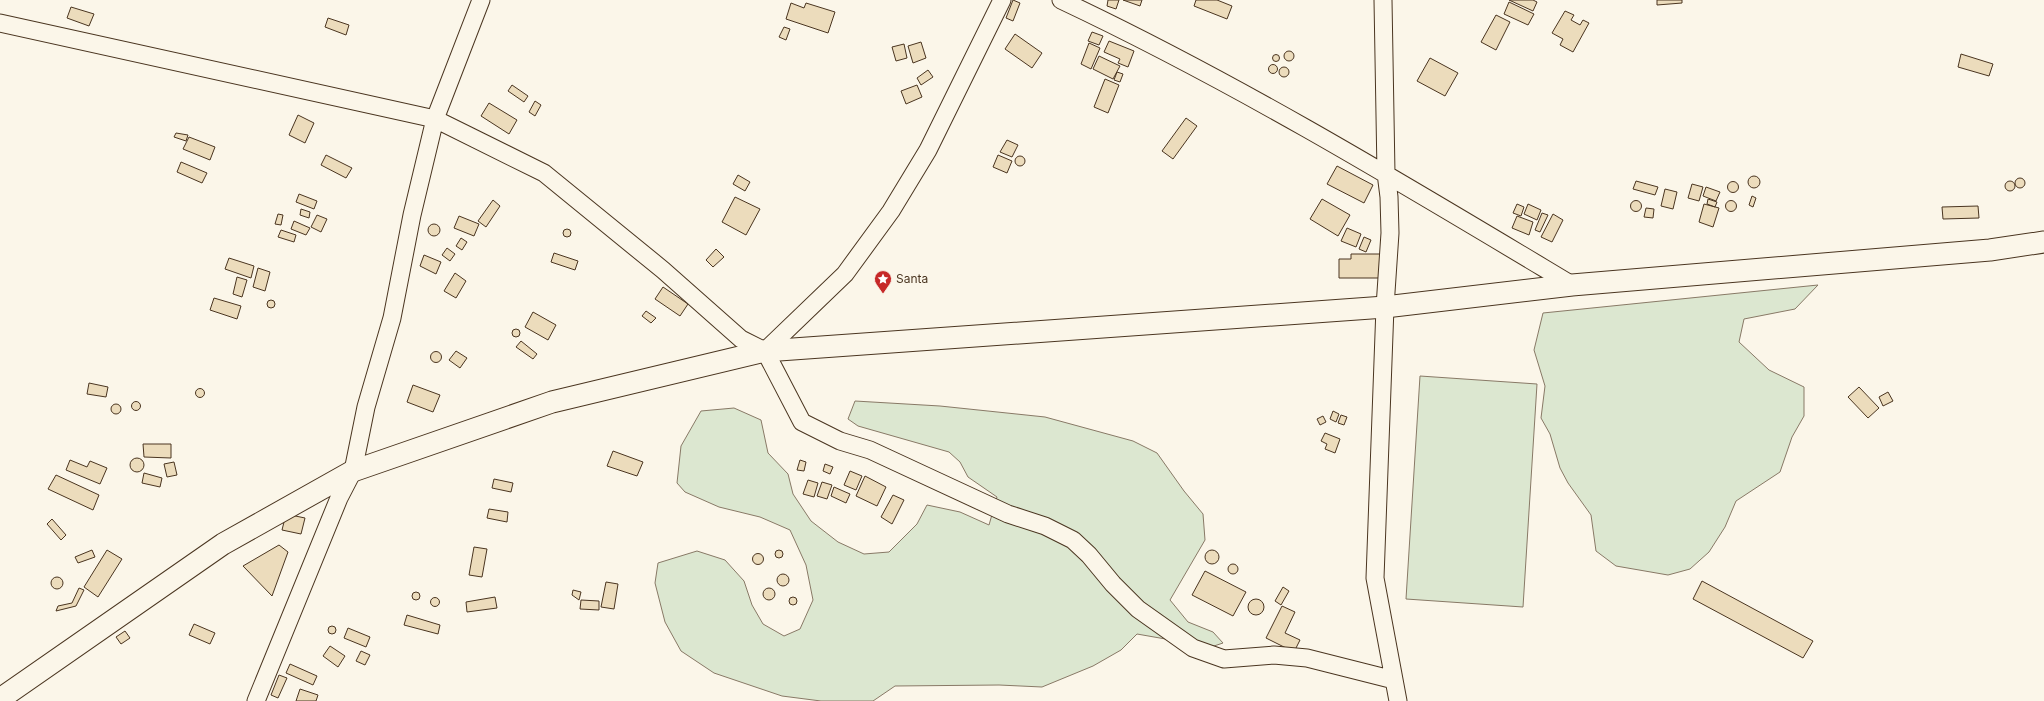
<svg xmlns="http://www.w3.org/2000/svg" width="2044" height="701" font-family="Inter,sans-serif">
<rect width="100%" height="100%" fill="#fbf6e9"/>
<!-- green -->
<path fill="#dce7d0" stroke="#887966" d="M 1818,285 L 1795,309 L 1744,319 L 1739,342 L 1769,370 L 1804,387 L 1804,416 L 1792,437 L 1780,472 L 1736,501 L 1725,527 L 1709,552 L 1690,569 L 1668,575 L 1616,566 L 1596,551 L 1591,515 L 1568,483 L 1560,468 L 1550,434 L 1541,418 L 1545,386 L 1534,350 L 1543,313 Z
M 1420,376 L 1537,384 L 1523,607 L 1406,599 Z
M 855,401 L 940,406 L 1045,417 L 1133,441 L 1157,453 L 1184,491 L 1203,514 L 1205,540 L 1170,600 L 1188,622 L 1213,632 L 1223,643 L 1211,647 L 1137,634 L 1121,650 L 1093,666 L 1042,687 L 999,685 L 895,686 L 873,701 L 821,701 L 782,696 L 714,673 L 681,651 L 665,622 L 655,583 L 658,563 L 697,551 L 725,560 L 744,581 L 752,605 L 763,624 L 784,636 L 800,629 L 813,600 L 806,565 L 790,530 L 760,517 L 719,507 L 685,492 L 677,483 L 681,446 L 701,411 L 734,408 L 761,420 L 768,453 L 788,474 L 793,494 L 811,521 L 838,542 L 864,554 L 889,552 L 917,524 L 927,505 L 960,512 L 989,525 L 997,497 L 968,477 L 960,462 L 949,452 L 858,426 L 848,419 Z"/>
<!-- building -->
<path fill="#ecdcbc" stroke="#4a3520" d="M 1013,0 L 1020,3 L 1013,21 L 1006,18 Z
M 1108,0 L 1119,0 L 1116,9 L 1107,6 Z
M 1123,0 L 1142,0 L 1140,6 Z
M 1196,0 L 1217,0 L 1232,6 L 1227,19 L 1194,6 Z
M 1509,0 L 1533,0 L 1537,2 L 1533,11 Z
M 1657,0 L 1682,0 L 1682,3 L 1657,5 Z
M 1509,2 L 1534,14 L 1528,25 L 1504,14 Z
M 791,3 L 804,8 L 806,3 L 835,12 L 828,33 L 786,19 Z
M 71,7 L 94,14 L 89,26 L 67,18 Z
M 1565,11 L 1574,15 L 1571,20 L 1580,25 L 1583,20 L 1589,23 L 1573,52 L 1560,45 L 1563,39 L 1552,33 Z
M 1496,15 L 1510,22 L 1496,50 L 1481,42 Z
M 328,18 L 349,25 L 346,35 L 325,27 Z
M 784,27 L 790,29 L 786,40 L 779,37 Z
M 1092,32 L 1103,36 L 1099,45 L 1088,41 Z
M 1015,34 L 1042,53 L 1032,68 L 1005,49 Z
M 1109,41 L 1134,51 L 1128,67 L 1118,63 L 1120,59 L 1104,52 Z
M 921,42 L 926,58 L 913,63 L 908,46 Z
M 1089,43 L 1100,48 L 1091,69 L 1081,64 Z
M 904,44 L 907,58 L 896,61 L 892,47 Z
M1284 56a5 5 0 1 1 10 0a5 5 0 1 1-10 0Z
M 1961,54 L 1993,64 L 1989,76 L 1958,67 Z
M1272.5 58a3.5 3.5 0 1 1 7 0a3.5 3.5 0 1 1-7 0Z
M 1099,56 L 1120,66 L 1113,79 L 1093,69 Z
M 1430,58 L 1458,73 L 1445,96 L 1417,81 Z
M1268.5 69a4.5 4.5 0 1 1 9 0a4.5 4.5 0 1 1-9 0Z
M1279 72a5 5 0 1 1 10 0a5 5 0 1 1-10 0Z
M 928,70 L 933,77 L 921,85 L 917,78 Z
M 1117,72 L 1123,74 L 1120,82 L 1114,80 Z
M 1105,79 L 1119,85 L 1108,113 L 1094,107 Z
M 512,85 L 528,96 L 524,102 L 508,91 Z
M 917,85 L 922,97 L 906,104 L 901,91 Z
M 535,101 L 541,105 L 535,116 L 529,112 Z
M 489,103 L 517,120 L 509,134 L 481,116 Z
M 298,115 L 314,123 L 305,143 L 289,135 Z
M 1186,118 L 1197,126 L 1173,159 L 1162,151 Z
M 176,133 L 188,135 L 186,141 L 174,137 Z
M 189,137 L 215,147 L 210,160 L 183,149 Z
M 1007,140 L 1018,145 L 1012,157 L 1000,152 Z
M 326,155 L 352,168 L 346,178 L 321,165 Z
M 998,155 L 1012,161 L 1007,173 L 993,167 Z
M1015 161a5 5 0 1 1 10 0a5 5 0 1 1-10 0Z
M 181,162 L 207,173 L 202,183 L 177,172 Z
M 1337,166 L 1373,185 L 1364,203 L 1327,184 Z
M 738,175 L 750,182 L 745,191 L 733,184 Z
M1748 182a6 6 0 1 1 12 0a6 6 0 1 1-12 0Z
M2015 183a5 5 0 1 1 10 0a5 5 0 1 1-10 0Z
M 1636,181 L 1658,187 L 1655,195 L 1633,189 Z
M2005 186a5 5 0 1 1 10 0a5 5 0 1 1-10 0Z
M1727.5 187a5.5 5.5 0 1 1 11 0a5.5 5.5 0 1 1-11 0Z
M 1692,184 L 1703,187 L 1699,201 L 1688,198 Z
M 1706,187 L 1720,192 L 1716,201 L 1703,196 Z
M 1665,189 L 1677,192 L 1673,209 L 1661,206 Z
M 299,194 L 317,201 L 314,209 L 296,202 Z
M 1752,196 L 1756,198 L 1753,207 L 1749,205 Z
M 735,197 L 760,209 L 746,235 L 722,222 Z
M 1322,199 L 1350,215 L 1338,236 L 1310,219 Z
M 1708,199 L 1717,202 L 1715,207 L 1707,204 Z
M 493,200 L 500,206 L 486,227 L 478,221 Z
M1725.5 206a5.5 5.5 0 1 1 11 0a5.5 5.5 0 1 1-11 0Z
M1630.5 206a5.5 5.5 0 1 1 11 0a5.5 5.5 0 1 1-11 0Z
M 1517,204 L 1524,207 L 1521,216 L 1513,213 Z
M 1528,204 L 1541,210 L 1537,220 L 1524,214 Z
M 1704,204 L 1719,208 L 1713,227 L 1699,222 Z
M 1978,206 L 1979,218 L 1943,219 L 1942,207 Z
M 1646,208 L 1654,209 L 1653,218 L 1644,217 Z
M 301,209 L 310,212 L 309,218 L 300,215 Z
M 1542,213 L 1548,215 L 1540,232 L 1535,230 Z
M 278,214 L 283,215 L 281,225 L 275,224 Z
M 1553,214 L 1563,220 L 1552,242 L 1541,237 Z
M 317,215 L 327,219 L 321,232 L 311,227 Z
M 459,216 L 479,224 L 474,236 L 454,228 Z
M 1517,216 L 1533,222 L 1529,235 L 1512,228 Z
M 294,221 L 310,228 L 306,235 L 291,229 Z
M428 230a6 6 0 1 1 12 0a6 6 0 1 1-12 0Z
M 1347,228 L 1361,234 L 1356,247 L 1341,241 Z
M563 233a4 4 0 1 1 8 0a4 4 0 1 1-8 0Z
M 281,230 L 296,235 L 294,242 L 278,237 Z
M 1364,237 L 1371,240 L 1366,252 L 1359,249 Z
M 461,238 L 467,242 L 462,250 L 456,246 Z
M 447,248 L 455,254 L 450,261 L 442,255 Z
M 716,249 L 724,257 L 713,267 L 706,260 Z
M 554,253 L 578,261 L 575,270 L 551,262 Z
M 1351,254 L 1381,254 L 1381,278 L 1339,278 L 1339,259 L 1351,259 Z
M 424,255 L 441,262 L 436,274 L 420,266 Z
M 229,258 L 254,266 L 251,278 L 225,269 Z
M 258,268 L 270,272 L 265,291 L 253,287 Z
M 455,273 L 466,281 L 456,298 L 444,291 Z
M 237,277 L 247,280 L 242,297 L 233,294 Z
M 663,287 L 688,304 L 680,316 L 655,299 Z
M 214,298 L 241,306 L 237,319 L 210,310 Z
M267 304a4 4 0 1 1 8 0a4 4 0 1 1-8 0Z
M 646,311 L 656,318 L 651,323 L 642,316 Z
M 533,312 L 556,325 L 548,340 L 525,327 Z
M512 333a4 4 0 1 1 8 0a4 4 0 1 1-8 0Z
M 521,341 L 537,354 L 533,359 L 516,347 Z
M 456,351 L 467,358 L 460,368 L 449,360 Z
M430.5 357a5.5 5.5 0 1 1 11 0a5.5 5.5 0 1 1-11 0Z
M 89,383 L 108,387 L 106,397 L 87,394 Z
M 413,385 L 440,395 L 433,412 L 407,402 Z
M 1859,387 L 1879,408 L 1868,418 L 1848,397 Z
M195.5 393a4.5 4.5 0 1 1 9 0a4.5 4.5 0 1 1-9 0Z
M 1888,392 L 1893,401 L 1883,406 L 1879,397 Z
M131.5 406a4.5 4.5 0 1 1 9 0a4.5 4.5 0 1 1-9 0Z
M111 409a5 5 0 1 1 10 0a5 5 0 1 1-10 0Z
M 1333,411 L 1339,414 L 1336,422 L 1330,419 Z
M 1341,415 L 1347,417 L 1344,425 L 1338,423 Z
M 1323,416 L 1326,422 L 1320,425 L 1317,419 Z
M 1325,433 L 1340,439 L 1335,453 L 1325,449 L 1327,444 L 1321,441 Z
M 143,444 L 171,444 L 171,458 L 144,457 Z
M 613,451 L 643,462 L 637,476 L 607,466 Z
M130 465a7 7 0 1 1 14 0a7 7 0 1 1-14 0Z
M 70,460 L 87,467 L 90,461 L 107,468 L 100,484 L 66,470 Z
M 800,460 L 806,462 L 804,471 L 797,470 Z
M 174,462 L 177,475 L 167,477 L 164,464 Z
M 825,464 L 833,467 L 830,474 L 823,471 Z
M 850,471 L 862,476 L 856,490 L 844,485 Z
M 144,473 L 162,478 L 160,487 L 142,483 Z
M 56,475 L 99,495 L 93,510 L 48,489 Z
M 865,476 L 886,487 L 877,506 L 856,496 Z
M 494,479 L 513,483 L 511,492 L 492,488 Z
M 808,480 L 818,483 L 814,497 L 803,494 Z
M 822,482 L 832,485 L 827,499 L 817,496 Z
M 834,487 L 850,494 L 846,503 L 831,496 Z
M 893,495 L 904,500 L 892,524 L 881,517 Z
M 489,509 L 508,512 L 507,522 L 487,518 Z
M 286,514 L 305,518 L 301,534 L 282,530 Z
M 52,519 L 66,535 L 61,540 L 47,524 Z
M 279,545 L 288,552 L 272,596 L 243,566 Z
M 474,547 L 487,549 L 482,577 L 469,575 Z
M 92,550 L 95,557 L 78,563 L 75,557 Z
M 107,550 L 122,559 L 98,597 L 84,587 Z
M775 554a4 4 0 1 1 8 0a4 4 0 1 1-8 0Z
M1205 557a7 7 0 1 1 14 0a7 7 0 1 1-14 0Z
M752.5 559a5.5 5.5 0 1 1 11 0a5.5 5.5 0 1 1-11 0Z
M1228 569a5 5 0 1 1 10 0a5 5 0 1 1-10 0Z
M 1205,571 L 1246,592 L 1233,616 L 1192,595 Z
M777 580a6 6 0 1 1 12 0a6 6 0 1 1-12 0Z
M51 583a6 6 0 1 1 12 0a6 6 0 1 1-12 0Z
M 1702,581 L 1813,641 L 1803,658 L 1693,599 Z
M 606,582 L 618,584 L 614,609 L 601,607 Z
M 1283,587 L 1289,591 L 1281,605 L 1275,601 Z
M763 594a6 6 0 1 1 12 0a6 6 0 1 1-12 0Z
M 79,588 L 84,590 L 76,606 L 56,611 L 58,606 L 72,603 Z
M 573,590 L 581,592 L 579,600 L 572,595 Z
M412 596a4 4 0 1 1 8 0a4 4 0 1 1-8 0Z
M 495,597 L 497,608 L 467,612 L 466,602 Z
M789 601a4 4 0 1 1 8 0a4 4 0 1 1-8 0Z
M430.5 602a4.5 4.5 0 1 1 9 0a4.5 4.5 0 1 1-9 0Z
M1248 607a8 8 0 1 1 16 0a8 8 0 1 1-16 0Z
M 581,600 L 599,601 L 599,610 L 580,609 Z
M 1282,606 L 1295,612 L 1285,633 L 1300,640 L 1294,652 L 1266,638 Z
M 407,615 L 440,625 L 438,634 L 404,625 Z
M 194,624 L 215,633 L 210,644 L 189,635 Z
M328 630a4 4 0 1 1 8 0a4 4 0 1 1-8 0Z
M 348,628 L 370,637 L 366,647 L 344,638 Z
M 125,631 L 130,638 L 121,644 L 116,637 Z
M 330,646 L 345,656 L 338,667 L 323,656 Z
M 361,651 L 370,655 L 365,665 L 356,661 Z
M 290,664 L 317,676 L 313,685 L 286,673 Z
M 279,675 L 287,678 L 278,698 L 271,695 Z
M 300,689 L 318,695 L 316,701 L 296,701 Z"/>
<g fill="none" stroke-linecap="round" stroke-linejoin="round">
<!-- minor casing -->
<g stroke="#4a3520" stroke-width="19">
<path id="minor" d="M 1061,0 C 1237,83 1405,185 1572,285
M 1383,0 L 1386,173 L 1389,197 L 1390,233 L 1385,307 L 1375,578 L 1398,701
M 0,23 L 435,119 L 544,173 L 663,270 L 741,339 L 765,351 L 802,422 L 840,441 L 870,450 L 1008,514 L 1045,526 L 1073,540 L 1089,555 L 1113,584 L 1138,609 L 1193,648 L 1224,659 L 1274,655 L 1307,658 L 1394,680
M 765,351 L 845,274 L 891,211 L 928,150 L 1002,0
M 256,701 L 339,498 L 353,471 L 366,407 L 392,318 L 412,215 L 435,119 L 481,0"/>
</g>
<!-- major casing -->
<g stroke="#4a3520" stroke-width="23">
<path id="major" d="M 0,699 L 223,544 L 353,471 L 552,402 L 765,351 L 1385,307 L 1572,285 L 1990,250 L 2044,242"/>
</g>
<!-- minor -->
<use href="#minor" stroke="#fbf6e9" stroke-width="17"/>
<!-- major -->
<use href="#major" stroke="#fbf6e9" stroke-width="21"/>
</g>
<!-- icons -->
<defs>
<g id="sight-pin" transform="scale(0.9)"><path d="M0 17L-7.5 6A9.5 9.5 0 1 1 7.5 6Z" fill="#c62828" stroke="#fbf6e9"/><path d="M0-6L1.8-2.2L6-1.7L2.9 1.2L3.7 5.4L0 3.3L-3.7 5.4L-2.9 1.2L-6-1.7L-1.8-2.2Z" fill="#fff"/></g>
</defs>
<g fill-rule="evenodd">
<use href="#sight-pin" x="883" y="279"/>
</g>
<g text-anchor="middle" stroke-width="3" stroke-linejoin="round" paint-order="stroke">
<!-- poi labels -->
<g font-size="12" fill="#4a3520" stroke="#fbf6e9" text-anchor="start">
<text x="896" y="283">Santa</text>
</g>
</g>
</svg>
